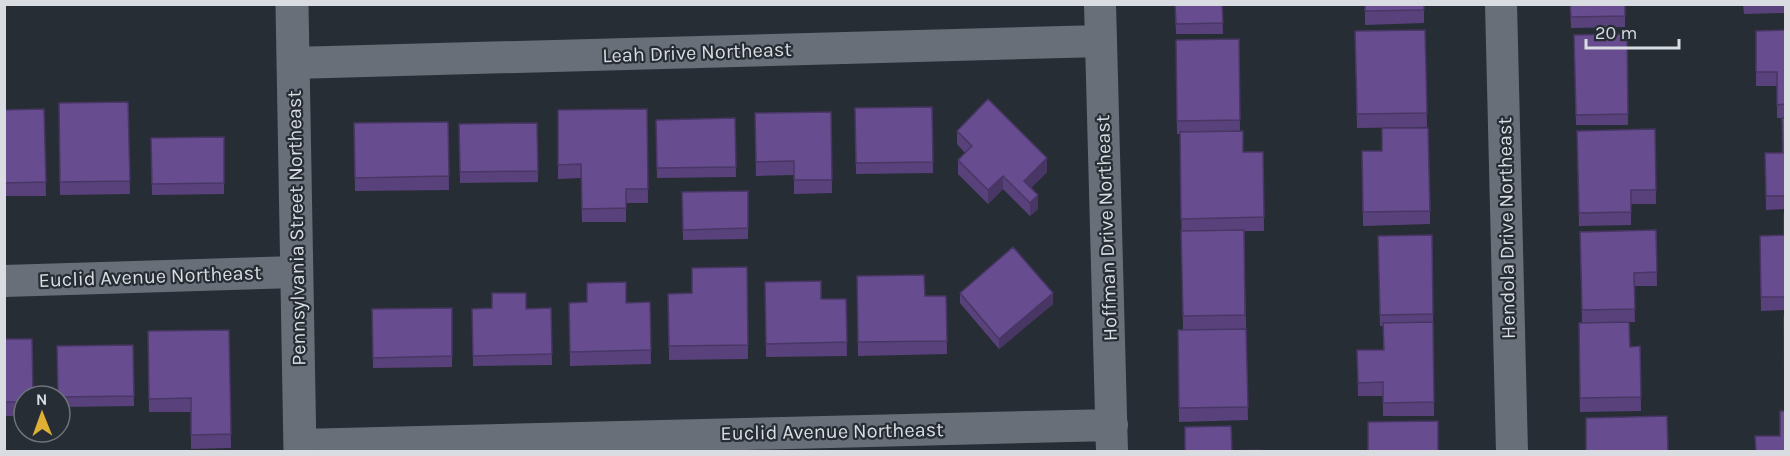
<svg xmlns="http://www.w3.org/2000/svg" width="1790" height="456" font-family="Karla,sans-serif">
<rect width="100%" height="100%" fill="#272d35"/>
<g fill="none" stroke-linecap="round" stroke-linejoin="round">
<!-- minor -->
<path stroke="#696f79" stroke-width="32" d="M 1100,4 L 1112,452
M 1501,4 L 1512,452
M 293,63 L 1101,41
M 4,281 L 296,272
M 300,445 L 1112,425"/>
<!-- tertiary -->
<path stroke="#696f79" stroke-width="33" d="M 292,4 L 300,452"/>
</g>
<!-- wall -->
<path fill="#59427b" d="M 1175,4 L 1222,4 L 1223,34 L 1176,34 Z
M 1365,4 L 1424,4 L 1424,23 L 1365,25 Z
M 1570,4 L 1625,4 L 1625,27 L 1571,28 Z
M 1743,4 L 1785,4 L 1785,13 L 1744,14 Z
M 1425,30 L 1427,127 L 1357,128 L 1355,31 Z
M 1785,30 L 1785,209 L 1766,210 L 1765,153 L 1782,153 L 1782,118 L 1777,118 L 1777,86 L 1756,86 L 1756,31 Z
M 1627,34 L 1628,125 L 1576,125 L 1574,35 Z
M 1239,39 L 1240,131 L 1243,152 L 1263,152 L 1264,231 L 1244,231 L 1248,420 L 1179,422 L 1178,330 L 1183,330 L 1180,134 L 1177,134 L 1176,40 Z
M 128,102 L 130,194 L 60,195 L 59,103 Z
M 932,107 L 933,173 L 856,174 L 855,108 Z
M 44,109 L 46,196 L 4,196 L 4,110 Z
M 647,109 L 648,203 L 626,203 L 626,222 L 582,222 L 581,178 L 558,179 L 558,110 Z
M 831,112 L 832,193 L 794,194 L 794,175 L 756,176 L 755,113 Z
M 735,118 L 736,177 L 657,178 L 656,120 Z
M 448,122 L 449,190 L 355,191 L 354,123 Z
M 537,123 L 538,182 L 460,183 L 459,124 Z
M 1655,129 L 1656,204 L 1631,204 L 1631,225 L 1579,226 L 1577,131 Z
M 957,131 L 1047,172 L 1031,188 L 1038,209 L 1030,216 L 1003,189 L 988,204 L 958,174 L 958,160 L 965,153 L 957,144 Z
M 224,137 L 224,194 L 152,195 L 151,138 Z
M 1362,151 L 1430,211 L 1430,224 L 1363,226 Z
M 748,191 L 748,239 L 683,240 L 682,192 Z
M 1785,214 L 1785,310 L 1761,311 L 1760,236 L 1784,235 Z
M 1656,230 L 1657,286 L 1634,286 L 1635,322 L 1629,322 L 1630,347 L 1640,346 L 1641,411 L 1580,412 L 1579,323 L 1582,323 L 1580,232 Z
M 1378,236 L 1433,314 L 1434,416 L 1383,416 L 1383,396 L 1358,396 L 1357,350 L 1383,350 L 1383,326 L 1380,326 Z
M 747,267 L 748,359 L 669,360 L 668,294 L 692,293 Z
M 857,276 L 925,296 L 946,296 L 947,354 L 858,356 Z
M 765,282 L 821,299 L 846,299 L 847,356 L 766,357 Z
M 960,293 L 1053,304 L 999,349 L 960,303 Z
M 650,302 L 651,364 L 570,366 L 569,303 Z
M 452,308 L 452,367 L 373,368 L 372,309 Z
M 551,308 L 552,365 L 473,366 L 472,309 Z
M 229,330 L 231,448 L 191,449 L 191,412 L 149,412 L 148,331 Z
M 4,339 L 24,396 L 24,416 L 4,416 Z
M 133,345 L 134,406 L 60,407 L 60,396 Z"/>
<!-- shaded-wall -->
<path fill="#483664" d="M 1047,158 L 1047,172 L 1024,195 L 1024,181 Z
M 1003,176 L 1003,189 L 988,204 L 988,190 Z
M 1038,195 L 1038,209 L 1030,216 L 1030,203 Z
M 1053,293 L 1053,304 L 999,349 L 999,339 Z"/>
<!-- building -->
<path fill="#674d8f" stroke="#483664" stroke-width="1.5" d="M 1175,4 L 1222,4 L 1223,23 L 1176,24 Z
M 1365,4 L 1424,4 L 1424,10 L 1365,11 Z
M 1570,4 L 1625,4 L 1625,16 L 1571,17 Z
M 1425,30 L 1427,113 L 1357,114 L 1355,31 Z
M 1785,30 L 1785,104 L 1777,105 L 1777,72 L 1756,72 L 1756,31 Z
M 1627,34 L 1628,114 L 1576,115 L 1574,35 Z
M 1239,39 L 1240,120 L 1177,121 L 1176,40 Z
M 988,99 L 1047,158 L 1024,181 L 1038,195 L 1030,203 L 1003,176 L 988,190 L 958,160 L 972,146 L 957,131 Z
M 128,102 L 130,181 L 60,182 L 59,103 Z
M 932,107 L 933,162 L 856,163 L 855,108 Z
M 44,109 L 46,182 L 4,183 L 4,110 Z
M 647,109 L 648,189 L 626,189 L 626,208 L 582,209 L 581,164 L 558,165 L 558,110 Z
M 831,112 L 832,180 L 794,180 L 794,161 L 756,162 L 755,113 Z
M 735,118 L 736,167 L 657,168 L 656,120 Z
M 1782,118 L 1785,118 L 1785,196 L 1766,196 L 1765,153 L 1783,153 Z
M 448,122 L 449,176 L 355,178 L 354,123 Z
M 537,123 L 538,171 L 460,172 L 459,124 Z
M 1382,128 L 1428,128 L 1430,211 L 1363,212 L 1362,151 L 1382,151 Z
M 1655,129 L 1656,190 L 1631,190 L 1631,212 L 1579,213 L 1577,131 Z
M 1243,131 L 1243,152 L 1263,152 L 1264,217 L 1181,219 L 1180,132 Z
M 224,137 L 224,183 L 152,184 L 151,138 Z
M 748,191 L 748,228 L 683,230 L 682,192 Z
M 1784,214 L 1785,214 L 1785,297 L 1761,297 L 1760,236 L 1784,235 Z
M 1244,230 L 1245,315 L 1183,316 L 1181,231 Z
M 1656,230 L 1657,272 L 1634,273 L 1635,309 L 1582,310 L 1580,232 Z
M 1432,235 L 1433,314 L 1380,315 L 1378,236 Z
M 1013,247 L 1053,293 L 999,339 L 960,293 Z
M 747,267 L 748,345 L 669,346 L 668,294 L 692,293 L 692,268 Z
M 924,275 L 925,296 L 946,296 L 947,341 L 858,342 L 857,276 Z
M 821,281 L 821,299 L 846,299 L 847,342 L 766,344 L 765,282 Z
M 626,282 L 626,303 L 650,302 L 651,350 L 570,352 L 569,303 L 587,302 L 587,283 Z
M 492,293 L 526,293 L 526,309 L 551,308 L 552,354 L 473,356 L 472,309 L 492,308 Z
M 452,308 L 452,356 L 373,358 L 372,309 Z
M 1784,316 L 1785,316 L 1785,396 Z
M 1433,322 L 1434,402 L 1383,403 L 1383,382 L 1358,383 L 1357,350 L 1384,350 L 1383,323 Z
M 1629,322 L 1630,347 L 1640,346 L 1641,397 L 1580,398 L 1579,323 Z
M 1246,329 L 1248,407 L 1179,408 L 1178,330 Z
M 229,330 L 231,434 L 191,435 L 191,398 L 149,399 L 148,331 Z
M 4,339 L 32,339 L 33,396 L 24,396 L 24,402 L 4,402 Z
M 133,345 L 134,396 L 60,397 L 58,396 L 57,346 Z
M 1780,411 L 1785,411 L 1785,452 L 1756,452 L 1755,436 L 1780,436 Z
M 1667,416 L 1668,452 L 1586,452 L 1586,418 Z
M 1438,421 L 1438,452 L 1368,452 L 1368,422 Z
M 1231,426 L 1232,451 L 1258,450 L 1258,452 L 1185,452 L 1185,427 Z"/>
<g text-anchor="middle" stroke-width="4.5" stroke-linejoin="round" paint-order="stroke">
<!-- street labels -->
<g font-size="20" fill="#d9dde2" stroke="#272d35">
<text transform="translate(697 52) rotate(-2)" y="7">Leah Drive Northeast</text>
<text transform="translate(296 228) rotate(-91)" y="7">Pennsylvania Street Northeast</text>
<text transform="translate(1106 228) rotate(-92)" y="7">Hoffman Drive Northeast</text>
<text transform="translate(1506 228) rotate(-91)" y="7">Hendola Drive Northeast</text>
<text transform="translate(150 276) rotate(-2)" y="7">Euclid Avenue Northeast</text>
<text transform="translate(832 431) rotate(-1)" y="7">Euclid Avenue Northeast</text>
</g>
</g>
<!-- border -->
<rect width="1790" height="456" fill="none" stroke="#d9dde2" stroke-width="12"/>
<!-- north arrow -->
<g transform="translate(42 414) rotate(359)"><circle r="28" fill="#272d35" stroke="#6e737a" stroke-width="1.5"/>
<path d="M0-4.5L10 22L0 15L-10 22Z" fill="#dfb034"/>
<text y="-9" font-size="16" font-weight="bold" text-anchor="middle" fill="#d9dde2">N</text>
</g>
<!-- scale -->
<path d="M1586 39v9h93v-9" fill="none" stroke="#d9dde2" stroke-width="3"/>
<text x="1595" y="39" font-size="18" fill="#d9dde2" stroke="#272d35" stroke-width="4.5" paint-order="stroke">20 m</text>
</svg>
